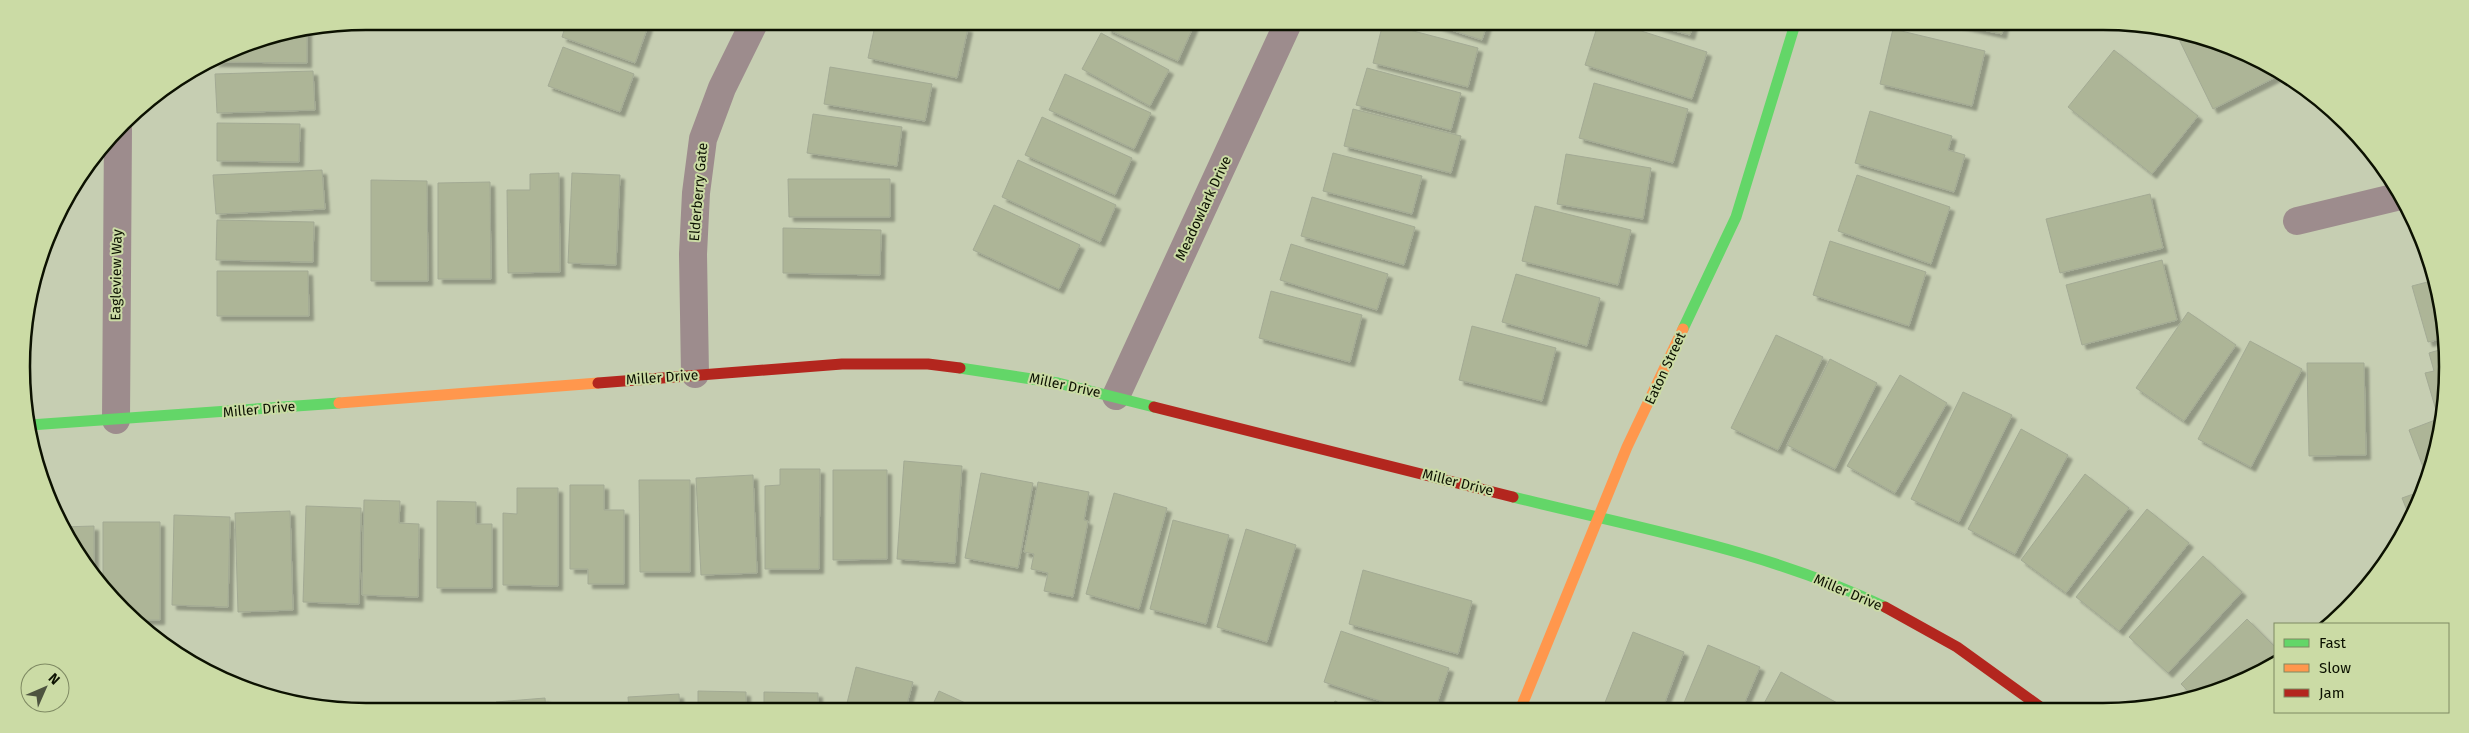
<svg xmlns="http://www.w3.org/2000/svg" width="2469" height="733" font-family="'Fira Sans',sans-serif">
<defs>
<filter id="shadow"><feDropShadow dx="4.5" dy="4.5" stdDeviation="1" flood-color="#0004"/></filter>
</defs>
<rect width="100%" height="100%" fill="#c6ceb2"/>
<!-- building -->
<path fill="#adb597" stroke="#a3aa94" filter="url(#shadow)" d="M 567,21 L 635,21 L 648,26 L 635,63 L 562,37 Z
M 876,21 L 938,21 L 968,28 L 957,78 L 868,58 Z
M 1110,21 L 1185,21 L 1194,25 L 1178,61 L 1107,29 Z
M 1423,21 L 1488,21 L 1482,40 Z
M 1599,21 L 1610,21 L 1707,52 L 1692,99 L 1585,65 Z
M 1637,21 L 1694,21 L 1690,35 Z
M 1941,21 L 2005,21 L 2002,34 Z
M 1383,23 L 1478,48 L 1468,87 L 1373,63 Z
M 307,27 L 307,63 L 214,62 L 235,47 Z
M 1893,29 L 1985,51 L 1972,106 L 1880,84 Z
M 2177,30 L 2234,47 L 2278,71 L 2280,75 L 2213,109 L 2175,31 Z
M 1101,33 L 1169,70 L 1150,106 L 1082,69 Z
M 563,47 L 634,74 L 620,112 L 548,86 Z
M 2114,50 L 2198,116 L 2152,174 L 2068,107 Z
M 830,67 L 932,84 L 925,121 L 824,104 Z
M 1367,68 L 1461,93 L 1451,130 L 1356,105 Z
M 313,71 L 315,110 L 217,113 L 215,74 Z
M 1065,74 L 1151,113 L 1134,149 L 1049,110 Z
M 1594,83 L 1688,109 L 1673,163 L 1579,138 Z
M 1353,109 L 1461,136 L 1451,173 L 1344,146 Z
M 1870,111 L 1952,136 L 1948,150 L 1965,155 L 1954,192 L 1855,163 Z
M 813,114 L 902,127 L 897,166 L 807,153 Z
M 1042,117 L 1132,158 L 1115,195 L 1025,155 Z
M 217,123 L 300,124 L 299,162 L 217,161 Z
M 1333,153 L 1422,176 L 1412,214 L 1323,191 Z
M 1566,154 L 1651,168 L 1643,219 L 1557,204 Z
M 1018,160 L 1116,205 L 1100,242 L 1002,197 Z
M 322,170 L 325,209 L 216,214 L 213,175 Z
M 559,173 L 560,272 L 508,273 L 507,190 L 530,190 L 530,174 Z
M 572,173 L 620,175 L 616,265 L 568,263 Z
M 1857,175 L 1950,207 L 1931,264 L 1838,231 Z
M 788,179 L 890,179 L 890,217 L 789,217 Z
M 371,180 L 427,181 L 428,281 L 371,281 Z
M 490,182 L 491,279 L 438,279 L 438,183 Z
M 2150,194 L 2163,248 L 2060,273 L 2046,219 Z
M 1312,197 L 1415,227 L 1404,265 L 1301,236 Z
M 994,205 L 1080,245 L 1059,289 L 973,250 Z
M 1535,206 L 1631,230 L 1618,285 L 1522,261 Z
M 217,220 L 314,222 L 313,262 L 216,260 Z
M 783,228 L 881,230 L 880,275 L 783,273 Z
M 1830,241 L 1926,272 L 1909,326 L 1813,295 Z
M 1291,244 L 1388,274 L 1377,310 L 1280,280 Z
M 2162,260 L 2177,320 L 2082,345 L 2066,285 Z
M 217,271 L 308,271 L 309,316 L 217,316 Z
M 1516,274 L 1600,298 L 1587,346 L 1502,322 Z
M 2435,280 L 2441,299 L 2445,338 L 2428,342 L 2412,286 Z
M 1271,291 L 1362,315 L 1350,362 L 1259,338 Z
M 2188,312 L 2236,345 L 2184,421 L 2136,388 Z
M 1472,326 L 1556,348 L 1542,401 L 1459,380 Z
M 1776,335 L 1823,357 L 1778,450 L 1731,428 Z
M 2250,341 L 2302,369 L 2251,467 L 2198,439 Z
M 2446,348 L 2448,366 L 2444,408 L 2436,410 L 2425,373 L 2434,371 L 2429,353 Z
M 1830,359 L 1877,383 L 1835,469 L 1787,445 Z
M 2307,363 L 2364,363 L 2366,455 L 2309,456 Z
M 1900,375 L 1947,403 L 1895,493 L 1847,466 Z
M 1963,392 L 2012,415 L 1959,522 L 1911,499 Z
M 2443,417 L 2441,434 L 2426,475 L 2409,430 Z
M 2021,429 L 2068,455 L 2015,554 L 1968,529 Z
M 904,461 L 962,466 L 955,563 L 897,559 Z
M 780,469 L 820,469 L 819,569 L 765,569 L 765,486 L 780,485 Z
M 833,470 L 887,470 L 887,559 L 833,560 Z
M 981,473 L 1033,483 L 1018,568 L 965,558 Z
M 2085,474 L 2129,508 L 2066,593 L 2021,560 Z
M 753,475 L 757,573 L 701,575 L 696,478 Z
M 639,480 L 690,480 L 690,572 L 640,572 Z
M 1038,482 L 1089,492 L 1084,520 L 1088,521 L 1073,597 L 1044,591 L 1048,573 L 1031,569 L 1034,554 L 1024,552 Z
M 570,485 L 604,485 L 604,510 L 624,510 L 624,584 L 588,584 L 588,569 L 570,569 Z
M 517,488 L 558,488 L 558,586 L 503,585 L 503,513 L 517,514 Z
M 2419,492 L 2410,518 L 2402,498 Z
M 1114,493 L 1167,508 L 1139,609 L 1086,594 Z
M 364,500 L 400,501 L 399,523 L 419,524 L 418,597 L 362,595 Z
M 437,501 L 476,502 L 476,524 L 492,524 L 492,588 L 437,588 Z
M 306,506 L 361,508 L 359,604 L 303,602 Z
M 2147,509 L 2189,543 L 2119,631 L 2076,597 Z
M 290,511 L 293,610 L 238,612 L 235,513 Z
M 174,515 L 230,517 L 228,607 L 172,605 Z
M 1173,520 L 1229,535 L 1206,624 L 1150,609 Z
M 103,522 L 160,522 L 160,620 L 134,620 L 103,588 Z
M 94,526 L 94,578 L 61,527 Z
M 1246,529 L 1296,545 L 1267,642 L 1217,627 Z
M 2203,556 L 2242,592 L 2168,673 L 2129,637 Z
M 1363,570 L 1472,601 L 1458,654 L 1349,624 Z
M 2247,619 L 2275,647 L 2275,661 L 2255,676 L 2192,695 L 2181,684 Z
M 1341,631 L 1449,668 L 1435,710 L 1407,710 L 1324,682 Z
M 1633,632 L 1684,652 L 1662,710 L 1602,710 Z
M 1708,645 L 1760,667 L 1742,709 L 1681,710 Z
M 856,667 L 913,682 L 905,711 L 845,711 Z
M 1781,672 L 1839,704 L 1836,709 L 1761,709 Z
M 698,691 L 746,692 L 746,711 L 698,711 Z
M 939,691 L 983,711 L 930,711 Z
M 764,692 L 818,693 L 818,711 L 764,711 Z
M 679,694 L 680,711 L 629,711 L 628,697 Z
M 545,698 L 546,711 L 496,712 L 496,702 Z
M 1335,701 L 1353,710 L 1330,710 Z"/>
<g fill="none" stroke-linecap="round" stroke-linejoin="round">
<!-- street -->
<path stroke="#9d8c8d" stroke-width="28" d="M 2297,221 L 2401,196
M 695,374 L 693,254 L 696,193 L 703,139 L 722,88 L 755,21
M 1116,396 L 1289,21
M 116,420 L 118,129"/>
<!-- fast -->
<path stroke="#63d668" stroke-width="11" d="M 1683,329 L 1736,217 L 1796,21
M 960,368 L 1058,383 L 1154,407
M 30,425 L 339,403
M 1513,497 C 1638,528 1769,551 1885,607"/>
<!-- slow -->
<path stroke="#ff974d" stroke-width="11" d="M 339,403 L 598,383
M 1520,710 L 1627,447 L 1683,329"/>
<!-- jam -->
<path stroke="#b3261e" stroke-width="11" d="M 598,383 L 842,364 L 928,364 L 960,368
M 1154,407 L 1513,497
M 1885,607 L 1957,647 L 2043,709"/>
</g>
<g text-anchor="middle" stroke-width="4" stroke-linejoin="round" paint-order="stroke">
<!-- street labels -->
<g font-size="14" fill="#0c1101" stroke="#cbdba5">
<text transform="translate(698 192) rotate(-85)" y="5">Elderberry Gate</text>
<text transform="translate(1203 208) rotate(-65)" y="5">Meadowlark Drive</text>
<text transform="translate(116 275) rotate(-89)" y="5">Eagleview Way</text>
<text transform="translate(1665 368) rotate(-65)" y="5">Eaton Street</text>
<text transform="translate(662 377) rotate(-4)" y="5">Miller Drive</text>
<text transform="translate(1065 385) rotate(12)" y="5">Miller Drive</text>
<text transform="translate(259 409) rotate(-5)" y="5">Miller Drive</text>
<text transform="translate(1458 482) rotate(14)" y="5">Miller Drive</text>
<text transform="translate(1848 592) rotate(23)" y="5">Miller Drive</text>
</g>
</g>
<!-- crop -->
<path d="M0 0H2469V733H0ZM366 30H2103A336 336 0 0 1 2439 366V367A336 336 0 0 1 2103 703H366A336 336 0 0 1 30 367V366A336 336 0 0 1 366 30Z" fill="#cbdba5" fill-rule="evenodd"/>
<path fill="none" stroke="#0c1101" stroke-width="2.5" d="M366 30H2103A336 336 0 0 1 2439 366V367A336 336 0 0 1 2103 703H366A336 336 0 0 1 30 367V366A336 336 0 0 1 366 30Z"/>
<!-- legend -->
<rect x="2274" y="623" width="175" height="90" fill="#cbdba5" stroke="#7f8a63"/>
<rect x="2284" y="639" width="25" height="8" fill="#63d668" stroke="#7f8a63"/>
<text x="2319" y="648" font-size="15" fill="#0c1101">Fast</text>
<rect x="2284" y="664" width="25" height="8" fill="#ff974d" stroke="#7f8a63"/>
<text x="2319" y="673" font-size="15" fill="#0c1101">Slow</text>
<rect x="2284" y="689" width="25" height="8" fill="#b3261e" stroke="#7f8a63"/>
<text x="2319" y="698" font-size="15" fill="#0c1101">Jam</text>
<!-- north arrow -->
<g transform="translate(45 688) rotate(45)"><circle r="24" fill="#cbdba5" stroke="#7f8a63"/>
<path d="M0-4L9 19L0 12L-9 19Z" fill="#4d533f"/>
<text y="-8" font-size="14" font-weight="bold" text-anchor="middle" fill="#0c1101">N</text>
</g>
</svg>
